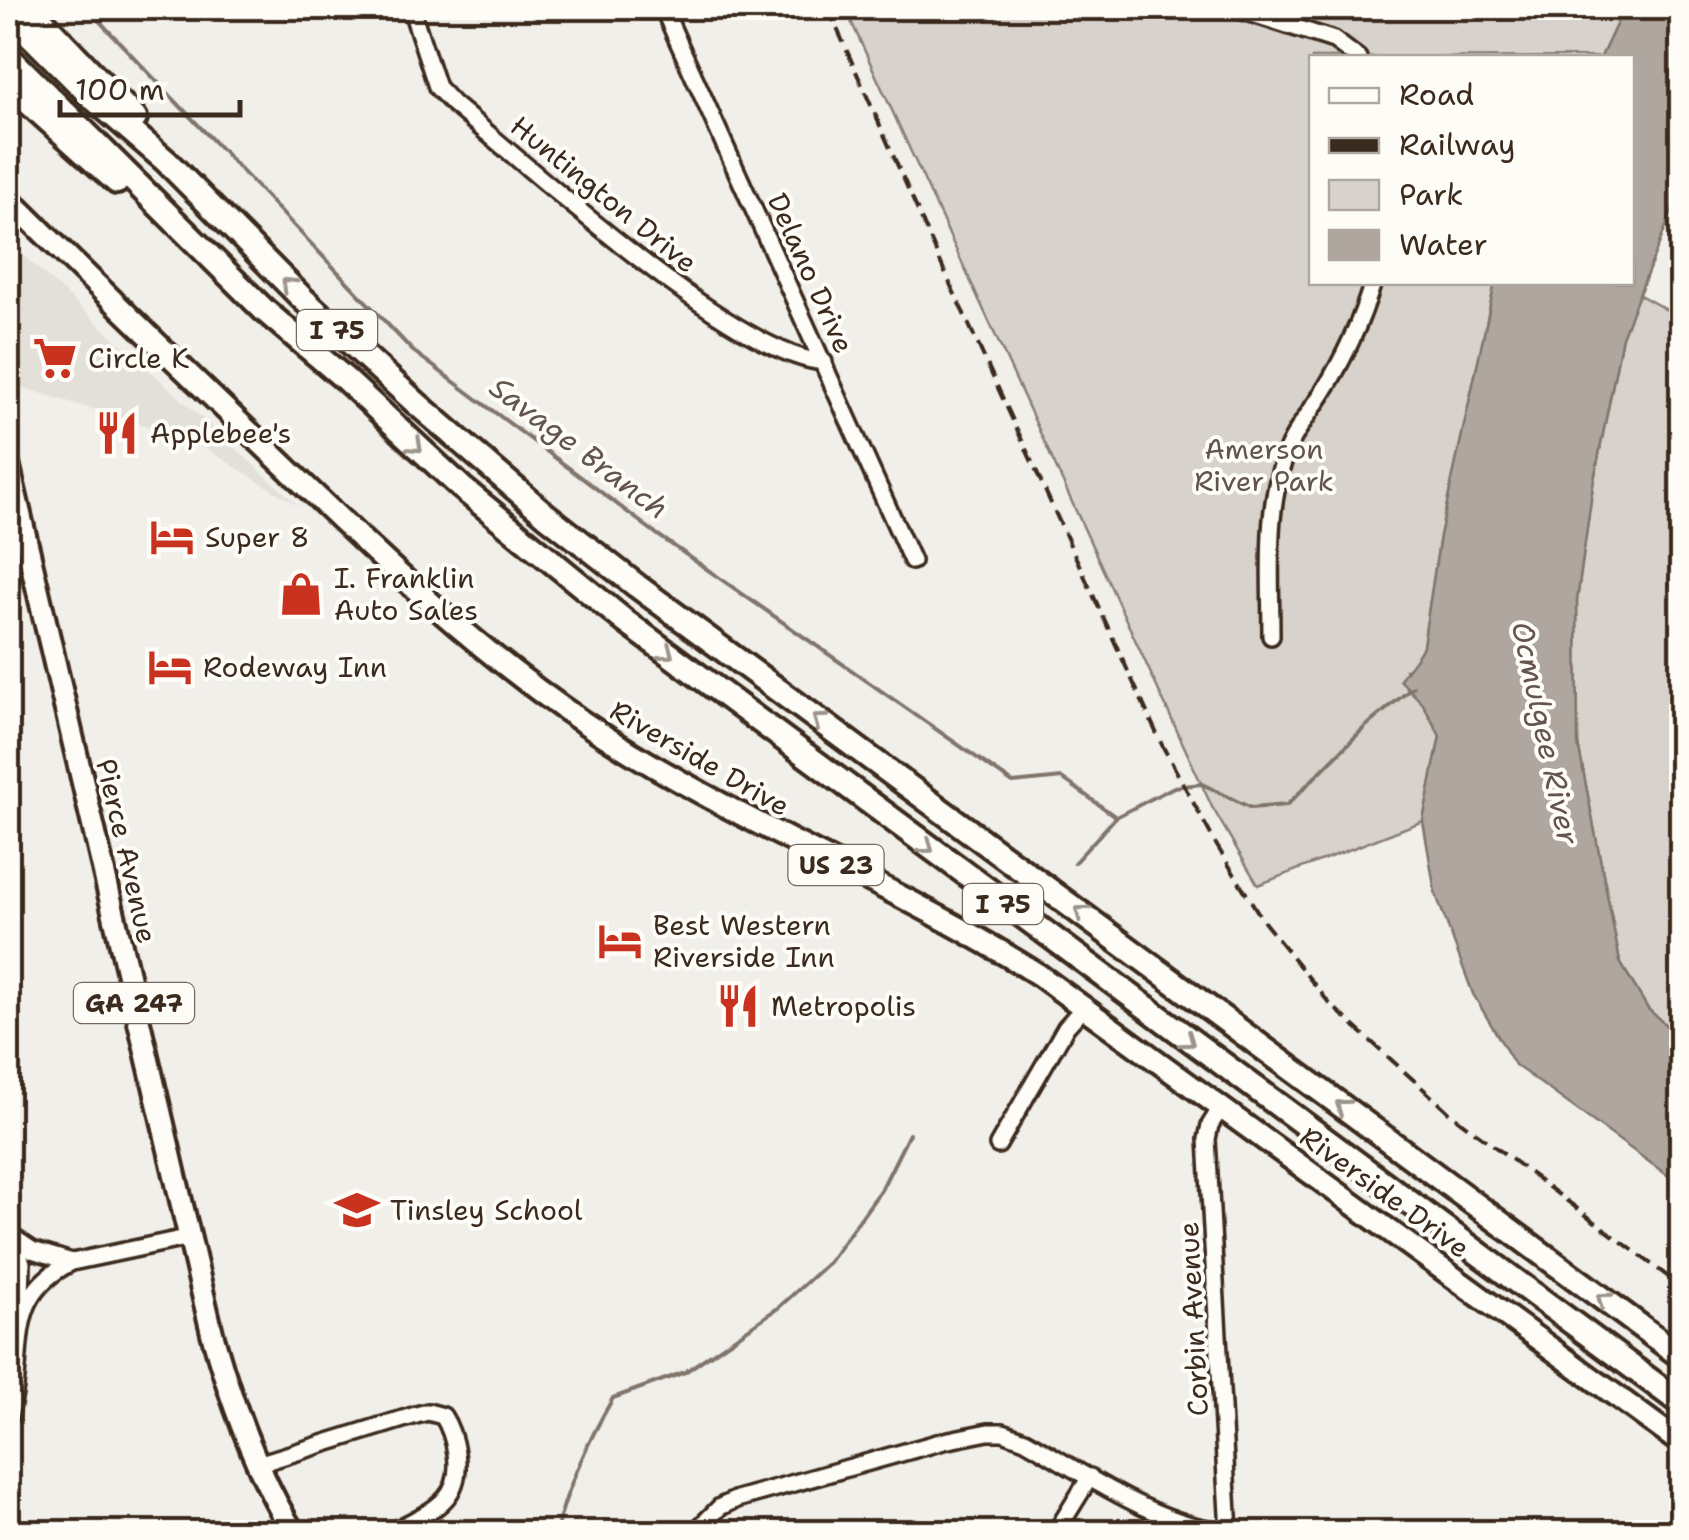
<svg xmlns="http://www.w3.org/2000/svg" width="1689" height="1540" font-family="'Shantell Sans',sans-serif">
<rect width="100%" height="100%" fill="#f1efea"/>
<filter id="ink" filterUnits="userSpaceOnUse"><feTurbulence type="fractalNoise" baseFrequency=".01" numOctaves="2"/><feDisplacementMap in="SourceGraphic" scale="20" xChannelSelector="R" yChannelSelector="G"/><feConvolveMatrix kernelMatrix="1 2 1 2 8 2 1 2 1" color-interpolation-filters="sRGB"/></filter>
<g filter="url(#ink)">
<!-- built -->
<path fill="#e3e0da" d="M 8,241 L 12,245 L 300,507 L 192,440 L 8,383 Z"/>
<!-- green -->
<path fill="#d7d2cc" stroke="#897e75" stroke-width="2.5" d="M 845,8 L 1624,8 L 1601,57 L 1312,58 L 1312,282 L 1495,283 L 1440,536 L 1423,646 L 1415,663 L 1405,670 L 1440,736 L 1423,821 L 1258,885 L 1212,807 Z
M 1638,294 L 1681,318 L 1681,1039 L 1648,1009 L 1620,962 L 1578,744 L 1577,600 L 1593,485 L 1622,337 Z"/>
<!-- water -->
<path fill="#aea69f" stroke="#80746b" stroke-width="2.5" d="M 1624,8 L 1681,8 L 1681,189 L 1622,337 L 1593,485 L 1577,600 L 1578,744 L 1620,962 L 1648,1009 L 1681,1039 L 1681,1185 L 1515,1065 L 1473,994 L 1435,892 L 1423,821 L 1440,736 L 1423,704 L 1400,680 C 1407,667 1417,660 1423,646 L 1440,536 L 1495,283 L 1632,282 L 1632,58 L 1601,57 Z"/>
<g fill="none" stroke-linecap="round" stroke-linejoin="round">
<!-- stream -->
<path stroke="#80746b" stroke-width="4" d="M 87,8 L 413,351 L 658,535 L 1013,783 L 1062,778 L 1116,817
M 1074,863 L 1116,817 L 1174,787 L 1202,784 L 1251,808 L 1287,805 L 1365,727 L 1413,687
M 556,1532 C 568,1484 588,1441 613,1398 L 685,1372 L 778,1308 L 829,1262 L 881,1190 L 909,1134"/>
<!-- minor casing -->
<g stroke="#3b2a1e" stroke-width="22">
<path id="minor" d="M 411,8 L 437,87 L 453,104 C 527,165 736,357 824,362
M 663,8 L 912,561
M 1234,8 L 1334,40 L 1358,58
M 8,537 L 23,533
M 1271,636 C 1271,574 1264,505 1289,446 C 1298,427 1311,411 1322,394 C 1344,359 1361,322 1373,282
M 1222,1106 L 1210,1125 L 1207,1139 L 1229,1532
M 998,1145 L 1066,1027 L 1084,1007
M 8,1234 L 32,1250 L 72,1262 L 191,1237
M 13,1238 L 22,1263 L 21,1297
M 8,1419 C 29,1352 0,1297 72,1262
M 258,1464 L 416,1415 L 428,1412 L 443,1416 C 450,1427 454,1440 456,1453 C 464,1502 428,1512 392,1532
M 695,1532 L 720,1507 L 737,1499 L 944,1441 L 988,1432 L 1003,1432 L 1025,1440 C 1085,1474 1159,1527 1229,1532
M 1056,1532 L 1090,1477"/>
</g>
<!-- major casing -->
<g stroke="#3b2a1e" stroke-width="28">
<path id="major" d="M 8,198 C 94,283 181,367 269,451 C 369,547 467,644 583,722 C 728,819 892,882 1039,975 L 1682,1444
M 8,463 L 212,1333 C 231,1402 256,1471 293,1532"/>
</g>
<!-- highway casing -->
<g stroke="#3b2a1e" stroke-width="30">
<path id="highway" d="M 30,8 L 135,118
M 8,13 L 94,99 L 166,161 L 302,298 L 416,403 L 546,515 L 637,586 L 1682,1357
M 8,56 L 264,310 L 345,379 L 462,488 L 626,622 L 1682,1404
M 8,84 L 117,182"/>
</g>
<!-- minor -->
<use href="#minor" stroke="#fdfcf7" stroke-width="15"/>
<!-- major -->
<use href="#major" stroke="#fdfcf7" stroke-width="20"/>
<!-- highway -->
<use href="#highway" stroke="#fdfcf7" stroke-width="22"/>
<!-- rail -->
<path stroke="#3b2a1e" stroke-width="4" stroke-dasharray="15 8" stroke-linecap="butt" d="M 828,8 L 947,277 L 1162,745 L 1217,846 L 1264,922 L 1330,1004 L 1451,1114 L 1682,1287"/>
</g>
<!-- one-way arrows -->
<defs><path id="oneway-chevron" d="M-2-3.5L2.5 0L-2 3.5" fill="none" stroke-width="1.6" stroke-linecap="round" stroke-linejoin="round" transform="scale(2.5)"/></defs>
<g stroke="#9c938a">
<use href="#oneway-chevron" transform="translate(288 284) rotate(-136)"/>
<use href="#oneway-chevron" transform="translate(416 446) rotate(43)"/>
<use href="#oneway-chevron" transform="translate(667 653) rotate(37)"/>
<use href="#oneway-chevron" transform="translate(819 720) rotate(-144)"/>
<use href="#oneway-chevron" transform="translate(927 847) rotate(37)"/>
<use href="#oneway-chevron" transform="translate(1081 912) rotate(-144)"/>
<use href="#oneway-chevron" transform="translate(1188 1041) rotate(36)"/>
<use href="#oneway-chevron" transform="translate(1342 1106) rotate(-144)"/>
<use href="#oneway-chevron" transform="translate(1603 1299) rotate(-144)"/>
</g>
</g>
<!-- icons -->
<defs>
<g id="supermarket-bare" transform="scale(3.45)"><path d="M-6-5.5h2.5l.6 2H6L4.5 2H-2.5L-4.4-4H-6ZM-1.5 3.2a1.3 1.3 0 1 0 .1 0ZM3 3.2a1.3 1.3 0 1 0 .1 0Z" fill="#c8321e" stroke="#fdfcf7" stroke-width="2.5" paint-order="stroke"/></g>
<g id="restaurant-bare" transform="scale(3.45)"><path d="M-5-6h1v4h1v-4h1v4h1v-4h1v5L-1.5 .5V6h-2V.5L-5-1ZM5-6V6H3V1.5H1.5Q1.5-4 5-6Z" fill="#c8321e" stroke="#fdfcf7" stroke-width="2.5" paint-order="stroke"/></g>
<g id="hotel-bare" transform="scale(3.45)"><path d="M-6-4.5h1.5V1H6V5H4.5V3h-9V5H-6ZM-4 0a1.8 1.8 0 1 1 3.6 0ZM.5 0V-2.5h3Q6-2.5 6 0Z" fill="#c8321e" stroke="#fdfcf7" stroke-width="2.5" paint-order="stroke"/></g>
<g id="shop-bare" transform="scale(3.45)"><path d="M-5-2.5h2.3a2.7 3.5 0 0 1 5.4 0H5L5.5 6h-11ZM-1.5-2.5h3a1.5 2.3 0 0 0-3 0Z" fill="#c8321e" stroke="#fdfcf7" stroke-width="2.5" paint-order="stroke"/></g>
<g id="school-bare" transform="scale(3.45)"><path d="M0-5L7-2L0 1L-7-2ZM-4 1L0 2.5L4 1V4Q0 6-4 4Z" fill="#c8321e" stroke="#fdfcf7" stroke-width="2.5" paint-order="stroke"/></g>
</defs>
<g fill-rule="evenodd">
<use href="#supermarket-bare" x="55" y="358"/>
<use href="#restaurant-bare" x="117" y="433"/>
<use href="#hotel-bare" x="172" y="537"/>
<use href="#shop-bare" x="301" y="594"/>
<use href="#hotel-bare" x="170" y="667"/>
<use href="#hotel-bare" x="620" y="941"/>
<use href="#restaurant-bare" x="738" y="1006"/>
<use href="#school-bare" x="357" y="1210"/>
</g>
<g text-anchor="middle" stroke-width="8" stroke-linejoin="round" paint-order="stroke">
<!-- shield labels -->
<g fill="#fdfcf7" stroke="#75695f" stroke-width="2.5">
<rect x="297" y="310" width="80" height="40" rx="8"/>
<rect x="788.5" y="845" width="95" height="40" rx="8"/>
<rect x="963" y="884" width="80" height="40" rx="8"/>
<rect x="74" y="983" width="120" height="40" rx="8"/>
</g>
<g font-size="25" font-weight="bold" fill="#3b2a1e">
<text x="337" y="339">I 75</text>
<text x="836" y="874">US 23</text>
<text x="1003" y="913">I 75</text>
<text x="134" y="1012">GA 247</text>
</g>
<!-- street labels -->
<g font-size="28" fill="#3b2a1e" stroke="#fdfcf7">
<text transform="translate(604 194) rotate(39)" y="10">Huntington Drive</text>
<text transform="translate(811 273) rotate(66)" y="10">Delano Drive</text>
<text transform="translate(700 758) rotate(30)" y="10">Riverside Drive</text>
<text transform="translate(127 851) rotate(77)" y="10">Pierce Avenue</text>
<text transform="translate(1385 1192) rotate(36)" y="10">Riverside Drive</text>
<text transform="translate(1193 1319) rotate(-93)" y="10">Corbin Avenue</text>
</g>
<!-- poi labels -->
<g font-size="28" fill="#3b2a1e" stroke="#fdfcf7" text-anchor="start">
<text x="88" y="368">Circle K</text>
<text x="150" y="443">Applebee's</text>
<text x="205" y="547">Super 8</text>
<text x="334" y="588">I. Franklin<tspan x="334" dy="32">Auto Sales</tspan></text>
<text x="203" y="677">Rodeway Inn</text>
<text x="653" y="935">Best Western<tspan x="653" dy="32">Riverside Inn</tspan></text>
<text x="771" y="1016">Metropolis</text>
<text x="390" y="1220">Tinsley School</text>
</g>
<!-- park labels -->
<g font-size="28" fill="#62544a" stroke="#fdfcf7">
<text x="1264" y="459">Amerson<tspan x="1264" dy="32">River Park</tspan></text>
</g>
<!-- water labels -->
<g font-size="30" font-style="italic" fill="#63554b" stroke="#fdfcf7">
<text transform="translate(579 448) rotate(37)" y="10">Savage Branch</text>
<text transform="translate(1545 733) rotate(78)" y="10">Ocmulgee River</text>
</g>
</g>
<!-- margin -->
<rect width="1689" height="1540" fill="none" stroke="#fdfcf7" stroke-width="40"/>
<rect x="20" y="20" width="1649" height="1500" fill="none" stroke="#3b2a1e" stroke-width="4" filter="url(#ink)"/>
<!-- legend -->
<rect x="1309" y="55" width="325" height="230" fill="#fdfcf7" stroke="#afa8a0" stroke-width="2.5"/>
<rect x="1329" y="88" width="50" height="15" fill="#fdfcf7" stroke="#afa8a0" stroke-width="2.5"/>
<text x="1399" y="105" font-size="30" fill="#3b2a1e">Road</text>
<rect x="1329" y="138" width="50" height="15" fill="#3b2a1e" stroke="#afa8a0" stroke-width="2.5"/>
<text x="1399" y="155" font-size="30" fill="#3b2a1e">Railway</text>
<rect x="1329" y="180" width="50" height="30" fill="#d7d2cc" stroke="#afa8a0" stroke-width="2.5"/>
<text x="1399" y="205" font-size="30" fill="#3b2a1e">Park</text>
<rect x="1329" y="230" width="50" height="30" fill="#aea69f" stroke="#afa8a0" stroke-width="2.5"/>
<text x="1399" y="255" font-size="30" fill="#3b2a1e">Water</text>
<!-- scale -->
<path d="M60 100v15h180v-15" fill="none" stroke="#3b2a1e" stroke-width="5"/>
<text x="75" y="100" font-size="30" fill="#3b2a1e" stroke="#fdfcf7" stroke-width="8" paint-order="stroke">100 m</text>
</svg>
